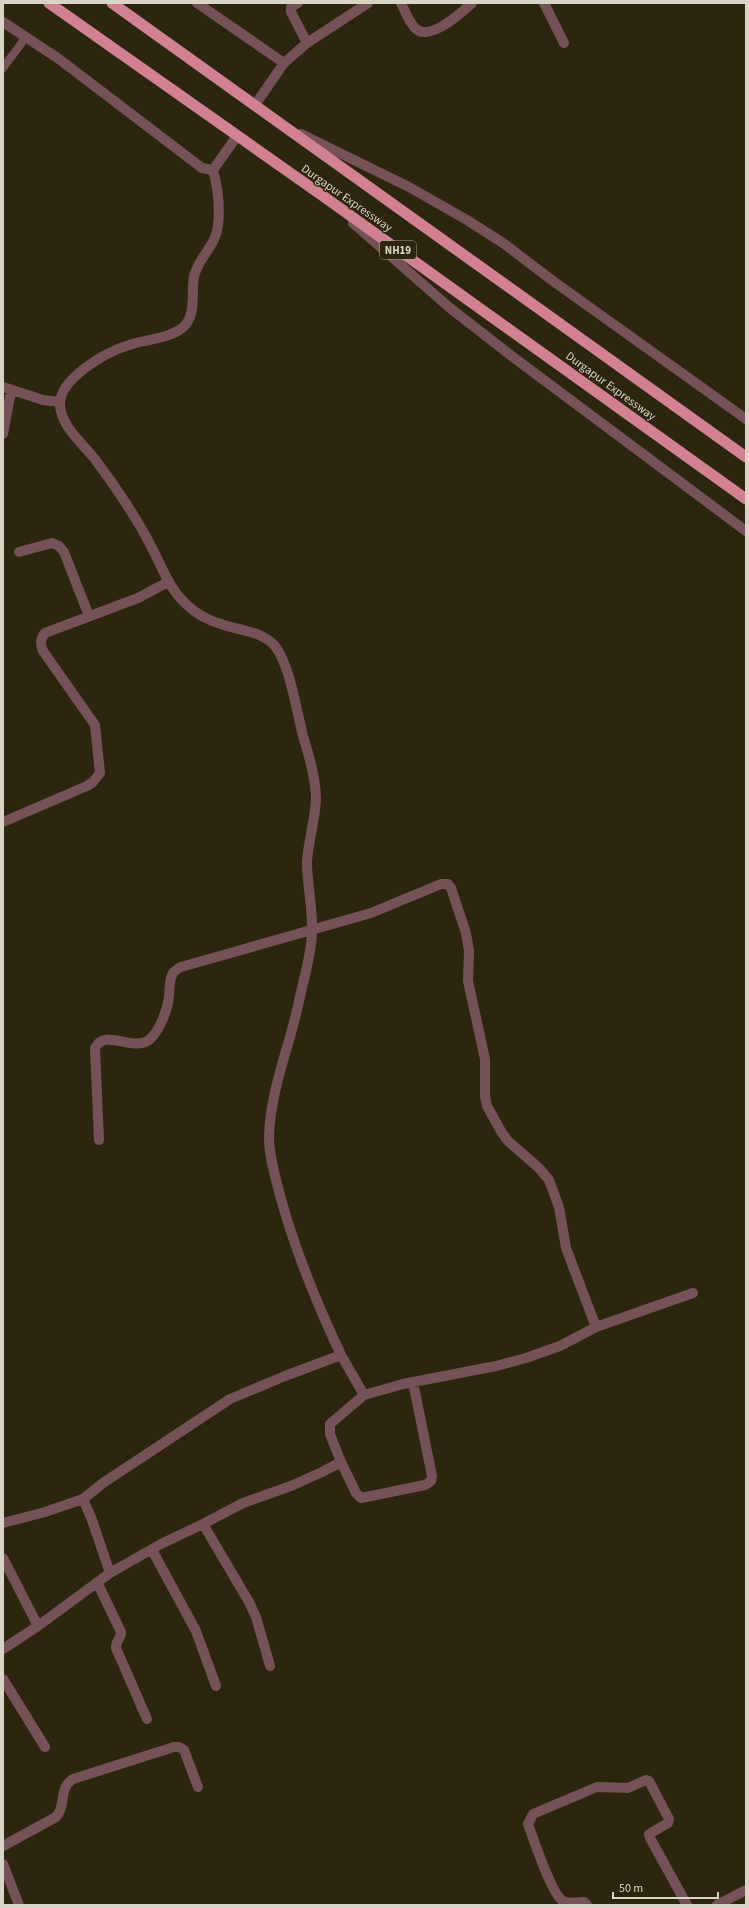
<svg xmlns="http://www.w3.org/2000/svg" width="749" height="1908" font-family="'Source Sans 3',sans-serif">
<rect width="100%" height="100%" fill="#2d260f"/>
<g fill="none" stroke-linecap="round" stroke-linejoin="round">
<!-- service -->
<path stroke="#755158" stroke-width="8" d="M 3,68 L 26,37"/>
<!-- minor -->
<path stroke="#755158" stroke-width="10" d="M 298,3 L 291,7 L 291,12 L 307,43
M 401,3 C 405,11 409,22 415,28 C 429,43 462,12 472,3
M 544,3 L 564,43
M 284,63 L 307,43 L 368,3
M 301,134 L 409,187 L 467,220 L 503,243 L 553,281 L 746,419
M 353,223 L 450,308 L 513,357 L 746,531
M 3,387 L 43,400 L 60,402
M 3,434 L 11,391
M 19,552 L 52,543 L 59,546 L 64,552 L 89,616
M 3,822 L 87,786 L 93,782 L 100,773 L 95,725 L 43,651 C 40,643 40,639 45,633 L 138,598 L 168,582
M 99,1140 L 95,1048 C 105,1028 133,1052 149,1040 C 159,1032 168,1009 169,996 C 170,989 169,981 172,975 C 173,971 178,969 181,967 L 371,913 L 441,884 L 448,884 L 451,888 L 466,933 L 469,951 L 468,981 L 485,1059 L 485,1096 L 487,1106 L 502,1133 L 508,1141 L 539,1168 L 549,1180 L 559,1207 L 566,1248 L 596,1327
M 341,1355 L 364,1395 L 403,1384 L 496,1366 L 526,1358 L 560,1346 L 596,1327 L 693,1293
M 341,1462 L 356,1493 L 361,1498 L 425,1485 L 431,1481 L 432,1476 L 413,1382
M 83,1499 L 92,1520 L 110,1573
M 3,1523 L 45,1512 L 83,1499 L 103,1483 L 230,1399 L 285,1376 L 341,1355 C 317,1304 296,1253 281,1199 C 276,1179 269,1158 269,1137 C 270,1090 290,1046 299,1001 C 304,978 313,948 312,925 C 312,904 307,883 307,862 C 308,842 315,821 316,800 C 316,777 308,754 302,732 C 298,714 294,695 289,677 C 286,667 281,654 275,646 C 263,632 240,630 224,625 C 210,621 197,615 187,605 C 169,589 162,567 151,546 C 135,515 115,486 94,458 C 82,443 62,427 60,406 C 58,379 106,352 129,345 C 146,339 168,339 182,328 C 197,317 191,292 194,276 C 199,257 216,245 218,226 C 220,207 218,188 213,170
M 203,1524 L 249,1602 L 256,1617 L 270,1666
M 152,1550 L 196,1631 L 216,1686
M 3,1558 L 38,1626
M 97,1582 L 121,1632 C 122,1638 115,1641 116,1648 L 147,1719
M 3,1649 L 38,1626 L 110,1573 L 161,1544 L 203,1524 L 243,1503 L 291,1486 L 322,1472 L 341,1462 L 330,1434 L 330,1424 L 364,1395
M 3,1679 L 45,1747
M 3,1846 L 56,1817 C 67,1805 58,1788 73,1779 L 174,1747 L 179,1747 L 184,1750 L 198,1787
M 3,1864 L 19,1905
M 587,1905 L 584,1902 C 578,1902 568,1904 563,1901 C 552,1895 533,1838 528,1824 L 533,1814 L 597,1787 L 628,1788 L 646,1780 L 649,1781 L 669,1819 L 668,1823 L 649,1834 L 650,1838 L 687,1905"/>
<!-- tertiary -->
<path stroke="#755158" stroke-width="10" d="M 197,3 L 284,63 L 255,105
M 3,22 L 59,59 L 202,168 L 213,170 L 237,136
M 717,1905 L 746,1890"/>
<!-- trunk -->
<path stroke="#d28192" stroke-width="11" d="M 49,3 L 323,196 L 746,499
M 112,3 L 746,457"/>
</g>
<g text-anchor="middle" stroke-width="3" stroke-linejoin="round" paint-order="stroke">
<!-- shield labels -->
<rect fill="#2d260f" stroke="#a5a08f" stroke-width="1" x="380" y="241" width="36" height="18" rx="3"/>
<g font-size="11" font-weight="bold" fill="#d8d4c6">
<text x="398" y="254">NH19</text>
</g>
<!-- street labels -->
<g font-size="12" fill="#d8d4c6" stroke="#2d260f">
<text transform="translate(347 198) rotate(35)" y="4">Durgapur Expressway</text>
<text transform="translate(611 386) rotate(36)" y="4">Durgapur Expressway</text>
</g>
</g>
<!-- border -->
<rect width="749" height="1908" fill="none" stroke="#d8d4c6" stroke-width="8"/>
<!-- scale -->
<path d="M613 1892v6h105v-6" fill="none" stroke="#d8d4c6" stroke-width="2"/>
<text x="619" y="1892" font-size="12" fill="#d8d4c6" stroke="#2d260f" stroke-width="3" paint-order="stroke">50 m</text>
</svg>
